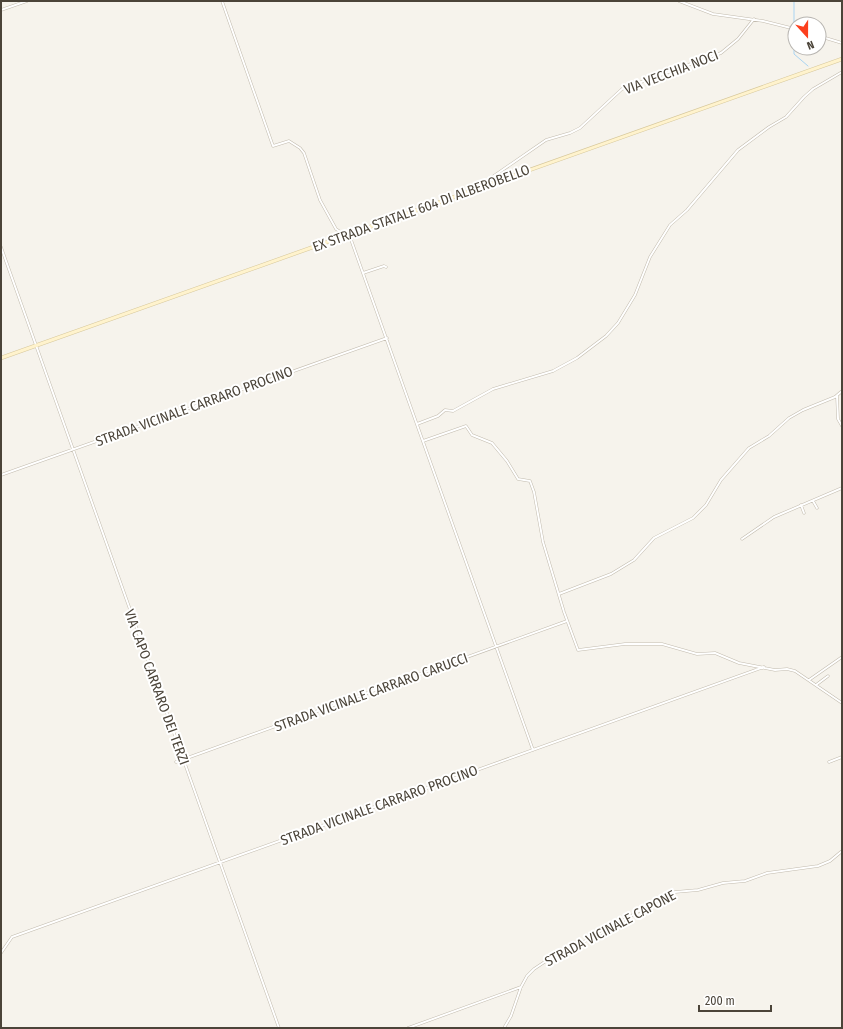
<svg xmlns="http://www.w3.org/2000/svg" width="843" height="1029" font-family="'Fira Sans Condensed',sans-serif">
<rect width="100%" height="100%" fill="#f6f3ec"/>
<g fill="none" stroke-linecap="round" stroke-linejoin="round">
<!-- stream -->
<path stroke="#a9d4f2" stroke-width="1" d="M 794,1 L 794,27
M 794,30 L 794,54 L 808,66"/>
<!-- minor casing -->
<g stroke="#c2bbae" stroke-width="3">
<path id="minor" d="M 222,1 L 273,146 L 289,141 L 300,148 L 304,153 L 320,200 L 336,229 L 345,235
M 679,1 L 713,14 L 763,21 L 795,29
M 1,10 L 27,1
M 819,36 L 842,43
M 488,184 L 488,180 L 546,140 L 570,133 L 580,128 L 622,89 L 721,53 L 738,39 L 754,19
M 349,234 L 533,750
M 1,247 L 279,1028
M 363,273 L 384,266 L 386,267
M 837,396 L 838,419 L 842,426
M 417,424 L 438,416 L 445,410 L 453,411 L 493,389 L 553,371 L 577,358 L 606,336 L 618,323 L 635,295 L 650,257 L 670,225 L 687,210 L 738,150 L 769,127 L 786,117 L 804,97 L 813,89 L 842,72
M 423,441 L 466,426 L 472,435 L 492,443 L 507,461 L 518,479 L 530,481 L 534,492 L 543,542 L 564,612 L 578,650 L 625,644 L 662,644 L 697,654 L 715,653 L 739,663 L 775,670 L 787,669 L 795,671 L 842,703
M 1,475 L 387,338
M 813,501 L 817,508
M 801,505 L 804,513
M 742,539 L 774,517 L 842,488
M 559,594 L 611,574 L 634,560 L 654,538 L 693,518 L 706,505 L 721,480 L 749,448 L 769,436 L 789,418 L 803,410 L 835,397 L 842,391
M 809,680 L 842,657
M 816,685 L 828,676
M 176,762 L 567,621
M 829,762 L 842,757
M 1,953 L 12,937 L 764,667
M 408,1028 L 521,987
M 504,1028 L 511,1016 L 521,987 L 527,976 L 534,969 L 552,957 L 598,935 L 660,899 L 675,892 L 698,890 L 723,883 L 745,881 L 767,873 L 818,866 L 830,861 L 842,851"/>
</g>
<!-- secondary casing -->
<g stroke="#d6c79b" stroke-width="4">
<path id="secondary" d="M 1,358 L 842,59"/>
</g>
<!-- minor -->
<use href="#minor" stroke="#fff" stroke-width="2"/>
<!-- secondary -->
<use href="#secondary" stroke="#fff3cd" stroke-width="3"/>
</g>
<g text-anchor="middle" stroke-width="4" stroke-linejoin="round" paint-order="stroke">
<!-- street labels -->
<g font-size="14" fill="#4b4439" stroke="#fff">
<text transform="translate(671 72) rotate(-21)" y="5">VIA VECCHIA NOCI</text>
<text transform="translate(421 208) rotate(-20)" y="5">EX STRADA STATALE 604 DI ALBEROBELLO</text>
<text transform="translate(194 406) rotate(-20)" y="5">STRADA VICINALE CARRARO PROCINO</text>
<text transform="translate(157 687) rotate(70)" y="5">VIA CAPO CARRARO DEI TERZI</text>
<text transform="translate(371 692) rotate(-20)" y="5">STRADA VICINALE CARRARO CARUCCI</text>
<text transform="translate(379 805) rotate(-20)" y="5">STRADA VICINALE CARRARO PROCINO</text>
<text transform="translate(610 928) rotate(-28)" y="5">STRADA VICINALE CAPONE</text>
</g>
</g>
<!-- border -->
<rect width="843" height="1029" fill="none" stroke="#4b4439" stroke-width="4"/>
<!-- north arrow -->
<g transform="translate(807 36) rotate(159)"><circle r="19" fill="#ffffff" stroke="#b7b4b0"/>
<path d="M0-3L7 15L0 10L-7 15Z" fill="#fc3f1d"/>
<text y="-6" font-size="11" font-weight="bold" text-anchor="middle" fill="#4b4439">N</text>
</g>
<!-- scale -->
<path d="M699 1005v6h72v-6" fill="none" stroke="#4b4439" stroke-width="2"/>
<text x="705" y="1005" font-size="12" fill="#4b4439" stroke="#ffffff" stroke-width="3" paint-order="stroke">200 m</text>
</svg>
